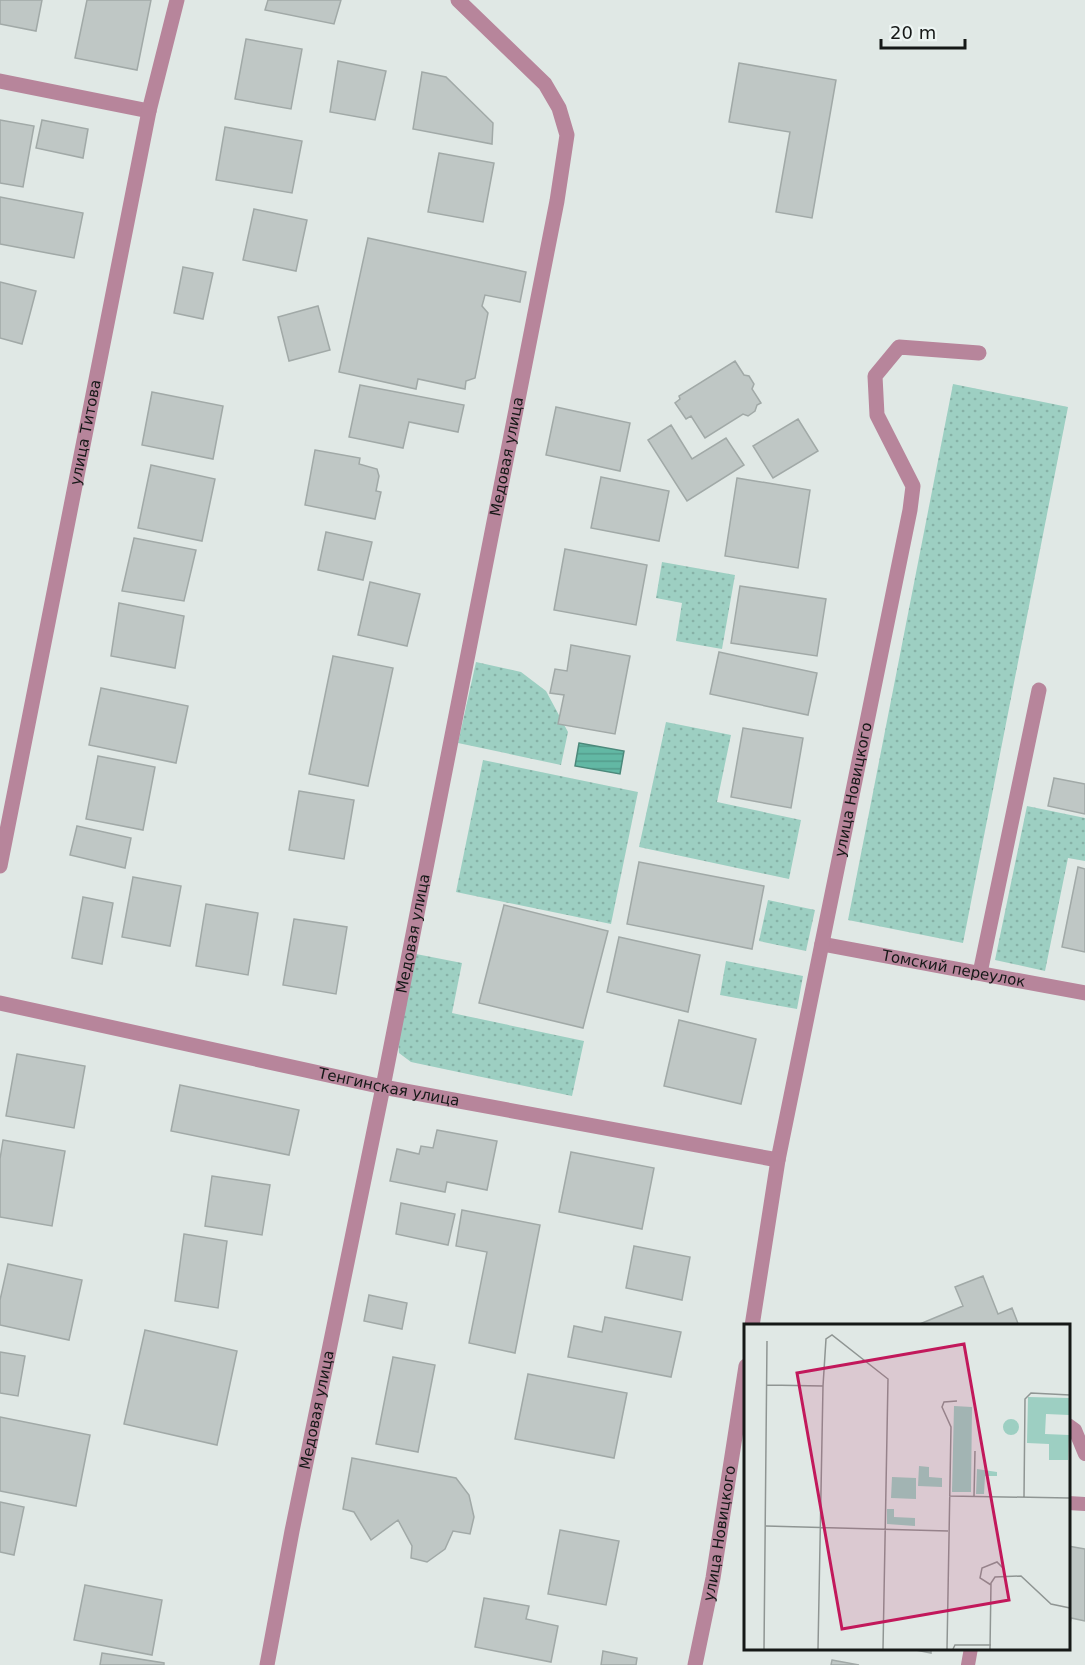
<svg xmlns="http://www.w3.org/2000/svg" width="1085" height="1665" font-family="'DejaVu Sans',sans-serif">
<defs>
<pattern id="grass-dots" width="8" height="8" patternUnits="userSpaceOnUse" patternTransform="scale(1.5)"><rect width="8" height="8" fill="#9dcfc2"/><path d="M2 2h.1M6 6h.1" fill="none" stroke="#86b1a6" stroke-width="1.8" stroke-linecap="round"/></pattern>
<pattern id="water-rules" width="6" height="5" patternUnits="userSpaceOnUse" patternTransform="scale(1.5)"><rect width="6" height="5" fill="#62b8a4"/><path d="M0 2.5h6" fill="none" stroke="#549d8c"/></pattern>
</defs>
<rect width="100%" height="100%" fill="#e0e8e5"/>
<!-- grass -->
<path fill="url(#grass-dots)" d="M 953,384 L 1068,407 L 963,943 L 848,920 Z
M 662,562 L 735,575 L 722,649 L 676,641 L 682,603 L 656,598 Z
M 476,662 L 521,672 L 546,691 L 568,732 L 561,765 L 458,743 Z
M 666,722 L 731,735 L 717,802 L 801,820 L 789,879 L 639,847 Z
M 483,760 L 638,792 L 611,924 L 456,892 Z
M 1027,806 L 1085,818 L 1085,861 L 1068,858 L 1045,971 L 995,960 Z
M 768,900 L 815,910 L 806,951 L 759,941 Z
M 416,954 L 462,963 L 452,1013 L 584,1041 L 572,1096 L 411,1062 L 399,1053 L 398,1040 Z
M 726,961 L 803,976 L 797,1009 L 720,995 Z"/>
<!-- water -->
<path fill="url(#water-rules)" stroke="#4b887a" stroke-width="1.5" d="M 579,743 L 624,751 L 620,774 L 575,766 Z"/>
<!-- building -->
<path fill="#bfc7c5" stroke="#a1a9a7" stroke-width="1.5" d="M 0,0 L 42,0 L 36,31 L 0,24 Z
M 87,0 L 151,0 L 137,70 L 75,58 Z
M 268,0 L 341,0 L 334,24 L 265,10 Z
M 246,39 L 302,49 L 291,109 L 235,99 Z
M 338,61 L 386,71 L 375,120 L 330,112 Z
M 739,63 L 836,80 L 812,218 L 776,212 L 790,132 L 729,122 Z
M 422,72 L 446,77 L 493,123 L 492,144 L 413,129 Z
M 0,120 L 34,126 L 23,187 L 0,183 Z
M 42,120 L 88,129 L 83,158 L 36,148 Z
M 225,127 L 302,141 L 292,193 L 216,180 Z
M 439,153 L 494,163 L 483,222 L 428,212 Z
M 0,197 L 83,213 L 74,258 L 0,244 Z
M 254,209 L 307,220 L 296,271 L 243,260 Z
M 368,238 L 526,272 L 520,302 L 485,295 L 482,306 L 488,313 L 475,378 L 466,381 L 465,389 L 418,379 L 416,389 L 339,372 Z
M 183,267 L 213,273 L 203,319 L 174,313 Z
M 0,282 L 36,291 L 22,344 L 0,338 Z
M 318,306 L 330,350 L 289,361 L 278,317 Z
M 735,361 L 744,375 L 749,376 L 754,384 L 752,389 L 761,403 L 757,405 L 755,411 L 748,416 L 743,414 L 705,438 L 691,416 L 686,419 L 675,403 L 680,399 L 679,396 Z
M 360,385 L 464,405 L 458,432 L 409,422 L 403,448 L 349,437 Z
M 152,392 L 223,406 L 213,459 L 142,445 Z
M 556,407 L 630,423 L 620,471 L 546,455 Z
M 798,419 L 818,451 L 773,478 L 753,446 Z
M 671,425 L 692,459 L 726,438 L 744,465 L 687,501 L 648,440 Z
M 315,450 L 360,458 L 359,464 L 377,469 L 379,476 L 376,491 L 381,492 L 375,519 L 305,505 Z
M 151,465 L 215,479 L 202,541 L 138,528 Z
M 601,477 L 669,491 L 659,541 L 591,528 Z
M 737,478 L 810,490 L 798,568 L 725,556 Z
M 326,532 L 372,542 L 363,580 L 318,570 Z
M 134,538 L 196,550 L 184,601 L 122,591 Z
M 565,549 L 647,565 L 636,625 L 554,610 Z
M 370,582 L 420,594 L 407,646 L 358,635 Z
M 740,586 L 826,599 L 817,656 L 731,643 Z
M 119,603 L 184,616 L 175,668 L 111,656 Z
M 571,645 L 630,656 L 615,734 L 558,724 L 564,695 L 550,693 L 555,669 L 567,671 Z
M 719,652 L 817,673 L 808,715 L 710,694 Z
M 333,656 L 393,668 L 368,786 L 309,774 Z
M 101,688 L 188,706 L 176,763 L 89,745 Z
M 743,728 L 803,738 L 791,808 L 731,797 Z
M 98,756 L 155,767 L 143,830 L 86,819 Z
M 1054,778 L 1085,784 L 1085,814 L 1048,806 Z
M 299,791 L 354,800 L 344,859 L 289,850 Z
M 77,826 L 131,838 L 125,868 L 70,855 Z
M 639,862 L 764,886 L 752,949 L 627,924 Z
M 1078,867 L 1085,869 L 1085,952 L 1062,947 Z
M 133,877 L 181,886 L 170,946 L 122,937 Z
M 83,897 L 113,903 L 102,964 L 72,958 Z
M 206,904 L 258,913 L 248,975 L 196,966 Z
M 504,905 L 608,931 L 583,1028 L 479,1003 Z
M 294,919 L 347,927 L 336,994 L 283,985 Z
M 619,937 L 700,955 L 688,1012 L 607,992 Z
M 679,1020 L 756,1039 L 741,1104 L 664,1086 Z
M 17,1054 L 85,1066 L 74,1128 L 6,1116 Z
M 180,1085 L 299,1110 L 289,1155 L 171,1131 Z
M 437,1130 L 497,1141 L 487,1190 L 447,1182 L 445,1192 L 390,1181 L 397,1149 L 419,1154 L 421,1146 L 433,1148 Z
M 3,1140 L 65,1151 L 52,1226 L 0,1217 L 0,1159 Z
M 571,1152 L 654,1168 L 642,1229 L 559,1212 Z
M 212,1176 L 270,1185 L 262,1235 L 205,1226 Z
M 401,1203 L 455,1214 L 448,1245 L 396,1234 Z
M 462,1210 L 540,1225 L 515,1353 L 469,1343 L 487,1252 L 456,1246 Z
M 184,1234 L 227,1241 L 218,1308 L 175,1301 Z
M 634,1246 L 690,1257 L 682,1300 L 626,1288 Z
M 8,1264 L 82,1280 L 69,1340 L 0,1325 L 0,1300 Z
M 983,1276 L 998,1314 L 1012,1308 L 1019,1326 L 915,1326 L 963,1306 L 955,1287 Z
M 369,1295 L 407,1303 L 402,1329 L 364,1321 Z
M 605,1317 L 681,1332 L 671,1377 L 568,1357 L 574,1326 L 602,1332 Z
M 145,1330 L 237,1351 L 217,1445 L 124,1424 Z
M 0,1352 L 25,1356 L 18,1396 L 0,1393 Z
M 393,1357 L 435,1365 L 418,1452 L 376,1444 Z
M 528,1374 L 627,1393 L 614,1458 L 515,1439 Z
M 0,1417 L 90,1435 L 76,1506 L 0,1491 Z
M 352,1458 L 456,1478 L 469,1495 L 474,1517 L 470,1534 L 453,1531 L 445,1549 L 427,1562 L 411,1558 L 412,1546 L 398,1520 L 371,1540 L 354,1512 L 343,1509 Z
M 0,1502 L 24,1507 L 14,1555 L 0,1552 Z
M 560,1530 L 619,1541 L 606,1605 L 548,1594 Z
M 1068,1546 L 1085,1549 L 1085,1621 L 1071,1618 L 1069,1630 Z
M 85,1585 L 162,1600 L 152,1655 L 74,1640 Z
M 484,1598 L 529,1606 L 526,1619 L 558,1626 L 551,1662 L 475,1647 Z
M 906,1648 L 931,1648 L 931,1653 Z
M 603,1651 L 637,1658 L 636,1665 L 601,1665 Z
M 102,1653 L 164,1663 L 164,1665 L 100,1665 Z
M 832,1660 L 859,1665 L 831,1665 Z"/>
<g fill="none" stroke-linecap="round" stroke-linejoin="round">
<!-- service -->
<path stroke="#b7859b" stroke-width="14" d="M 1068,1425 L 1075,1430 L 1085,1454
M 1068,1503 L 1085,1504
M 968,1665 L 971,1648"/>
<!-- minor -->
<g stroke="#b7859b" stroke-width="15">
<path d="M 0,81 L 149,111"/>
<path id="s1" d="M 0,866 L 149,111 L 177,0"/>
<path id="s2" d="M 822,944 L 1085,993"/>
<path d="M 980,973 L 1039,690"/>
<path id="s3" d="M 0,1003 L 383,1087 L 778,1160"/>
<path id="s4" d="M 752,1326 L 778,1160 L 910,510 L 913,486 L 877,415 L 875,376 L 899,347 L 979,353"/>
<path id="s5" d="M 267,1665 L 292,1531 L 383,1087 L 557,201 L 567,135 L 559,108 L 545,84 L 458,0"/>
<path id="s6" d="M 695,1665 L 713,1578 L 746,1366"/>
</g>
</g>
<g text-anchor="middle" stroke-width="4.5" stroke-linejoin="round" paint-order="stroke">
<!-- street labels -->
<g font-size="15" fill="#151817" stroke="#edf5f3">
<text dy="5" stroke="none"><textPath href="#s1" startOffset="442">улица Титова</textPath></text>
<text dy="5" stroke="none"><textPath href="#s5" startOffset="1232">Медовая улица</textPath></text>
<text dy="5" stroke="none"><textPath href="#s4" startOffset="546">улица Новицкого</textPath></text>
<text dy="5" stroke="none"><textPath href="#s5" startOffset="746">Медовая улица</textPath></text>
<text dy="5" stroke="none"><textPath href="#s2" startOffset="134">Томский переулок</textPath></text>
<text dy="5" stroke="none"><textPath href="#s3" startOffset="398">Тенгинская улица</textPath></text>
<text dy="5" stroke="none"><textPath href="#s5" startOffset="260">Медовая улица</textPath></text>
<text dy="5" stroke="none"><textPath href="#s6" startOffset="134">улица Новицкого</textPath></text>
</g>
</g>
<!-- overview -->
<g transform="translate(744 1324)">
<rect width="326" height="326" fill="#e0e8e5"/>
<path d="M 284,73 L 325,74 L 325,91 L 302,90 L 301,110 L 325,111 L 324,136 L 305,136 L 305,120 L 283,119 ZM 210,82 L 228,83 L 227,168 L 208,168 ZM259 103a8 8 0 1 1 16 0a8 8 0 1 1-16 0ZM 175,142 L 185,143 L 185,153 L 198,154 L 198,163 L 174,162 ZM 233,145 L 253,148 L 253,152 L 241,152 L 240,170 L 232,170 ZM 148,153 L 172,154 L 172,175 L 147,174 ZM 143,185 L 150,185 L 150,193 L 171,194 L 171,202 L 143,200 Z" fill="#9dcfc2"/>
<path fill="none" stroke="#8f9593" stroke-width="1.5" d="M 23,61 L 79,62M 326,168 L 326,241M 205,172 L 325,174M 230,172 L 231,127M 280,173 L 281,75 L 287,69 L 326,71M 22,202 L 204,207M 247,261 L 236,254 L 238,244 L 253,238 L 260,245 L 260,251M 20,325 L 23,17M 74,325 L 79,62 L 82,15 L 88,11 L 144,55 L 139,325M 203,325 L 207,103 L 198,83 L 200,78 L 213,77M 209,325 L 211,321 L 247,321M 246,325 L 247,259 L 251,253 L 277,252 L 307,280 L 326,284"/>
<path fill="#c2185b" fill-opacity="0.15" stroke="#c2185b" stroke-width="3" d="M 220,20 L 265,276 L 98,305 L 53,49 Z"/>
<rect width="326" height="326" fill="none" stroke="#151817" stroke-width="3"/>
</g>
<!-- scale -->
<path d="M881 39v9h84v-9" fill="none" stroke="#151817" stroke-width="3"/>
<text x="890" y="39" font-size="18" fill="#151817" stroke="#edf5f3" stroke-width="4.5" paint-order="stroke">20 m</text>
</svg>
